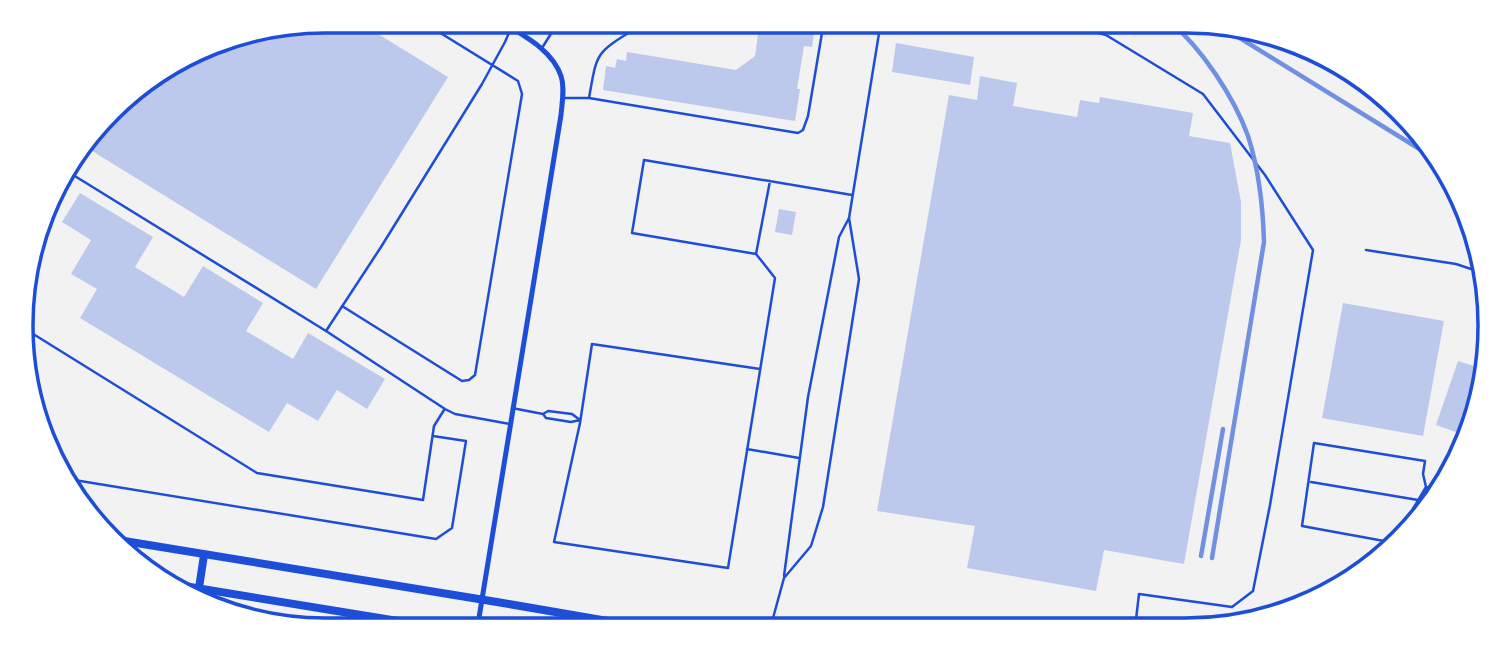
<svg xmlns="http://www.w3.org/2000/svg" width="1511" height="651" font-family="Manrope,sans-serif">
<rect width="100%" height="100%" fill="#f2f2f2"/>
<!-- building -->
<path fill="#bdc9ec" d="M 326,21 L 357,21 L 448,77 L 316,289 L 84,146 L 125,96 L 227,37 Z
M 760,21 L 811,21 L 810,27 L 815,27 L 812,47 L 804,46 L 797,89 L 800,89 L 795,121 L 603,90 L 606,66 L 615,68 L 617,59 L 626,61 L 627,52 L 736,70 L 755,56 Z
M 896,43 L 974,57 L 970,85 L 892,72 Z
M 980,76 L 1017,83 L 1013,106 L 1077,117 L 1080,100 L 1099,103 L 1100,97 L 1193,113 L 1189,136 L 1230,143 L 1241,202 L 1241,240 L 1184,564 L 1104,550 L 1096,591 L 967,568 L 975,526 L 877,511 L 949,95 L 977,100 Z
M 80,193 L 153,237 L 135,267 L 184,297 L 203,266 L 263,303 L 246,331 L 293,359 L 308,333 L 385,379 L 367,409 L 337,390 L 318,421 L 287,403 L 269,432 L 80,318 L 97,289 L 71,274 L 91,240 L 62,222 Z
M 779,209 L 796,212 L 792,235 L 775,232 Z
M 1343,303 L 1444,321 L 1423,436 L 1322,418 Z
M 1458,361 L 1477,367 L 1478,365 L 1481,367 L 1475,415 L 1471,414 L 1465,437 L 1456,434 L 1456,432 L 1436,425 Z"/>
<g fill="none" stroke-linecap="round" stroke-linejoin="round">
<!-- path -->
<path stroke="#1d4ed8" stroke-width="2.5" d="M 499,627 L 500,622"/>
<!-- service -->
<path stroke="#1d4ed8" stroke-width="2.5" d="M 1053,21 L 1106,35 L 1203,94 L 1265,175 L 1313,250 L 1270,505 L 1253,591 L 1232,607 L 1139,594 L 1135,628
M 635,29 L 666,21
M 542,48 L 559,21
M 563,98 L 589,98 C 597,53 595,53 635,29 L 629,21
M 589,98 L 798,133 L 803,130 L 808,116 L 824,21
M 65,170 L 326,331
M 770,181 L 756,254 L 632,233 L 644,160 L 852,195
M 1366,250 L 1456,264 L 1480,272
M 756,254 L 775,278 C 759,375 744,472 728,568 L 554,542 L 580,423 L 592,344 L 760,369
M 342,306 L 462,381 L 469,380 L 475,375 L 522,94 L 518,81 L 421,21
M 27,332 L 30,332 L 257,473 L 423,500 L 434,426 L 444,410
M 512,408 L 543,414
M 548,411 L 572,414 L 580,420 L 571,422 L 546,418 L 543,414 Z
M 510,424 L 455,414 L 445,409 L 326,331 L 381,247 L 482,84 L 505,42 L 514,21
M 747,449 L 799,458
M 62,478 L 436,539 L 452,528 L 466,441 L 433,436
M 1311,482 L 1418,500
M 1402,536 L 1413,509 L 1426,487 L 1438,491
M 1395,543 L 1302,526 L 1314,443 L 1425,461 L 1423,474 L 1426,487
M 784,576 L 808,397 L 839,237 L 849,218
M 1137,624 L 1164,628
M 770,629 L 784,578 L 811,546 L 823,507 L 859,279 L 849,218 L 881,21"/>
<!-- minor -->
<path stroke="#1d4ed8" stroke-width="5" d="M 477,630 L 561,115 C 562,103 565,88 561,76 C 552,49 522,35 500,21"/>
<!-- secondary -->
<path stroke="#1d4ed8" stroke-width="8" d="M 112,539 L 503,603 L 654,629
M 178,585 L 453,630
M 199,588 L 204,555"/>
<!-- rail -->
<path stroke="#7290e2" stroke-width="4.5" d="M 1169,21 C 1201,47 1234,97 1248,136 C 1259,170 1263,207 1264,242 L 1212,558
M 1222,27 L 1434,158
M 1201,556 L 1223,429"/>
</g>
<!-- crop -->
<path d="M0 0H1511V651H0ZM325 33H1186A292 292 0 0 1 1478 325V326A292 292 0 0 1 1186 618H325A292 292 0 0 1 33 326V325A292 292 0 0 1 325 33Z" fill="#fff" fill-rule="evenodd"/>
<path fill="none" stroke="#1d4ed8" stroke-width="3.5" d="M325 33H1186A292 292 0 0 1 1478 325V326A292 292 0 0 1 1186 618H325A292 292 0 0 1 33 326V325A292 292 0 0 1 325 33Z"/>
</svg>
